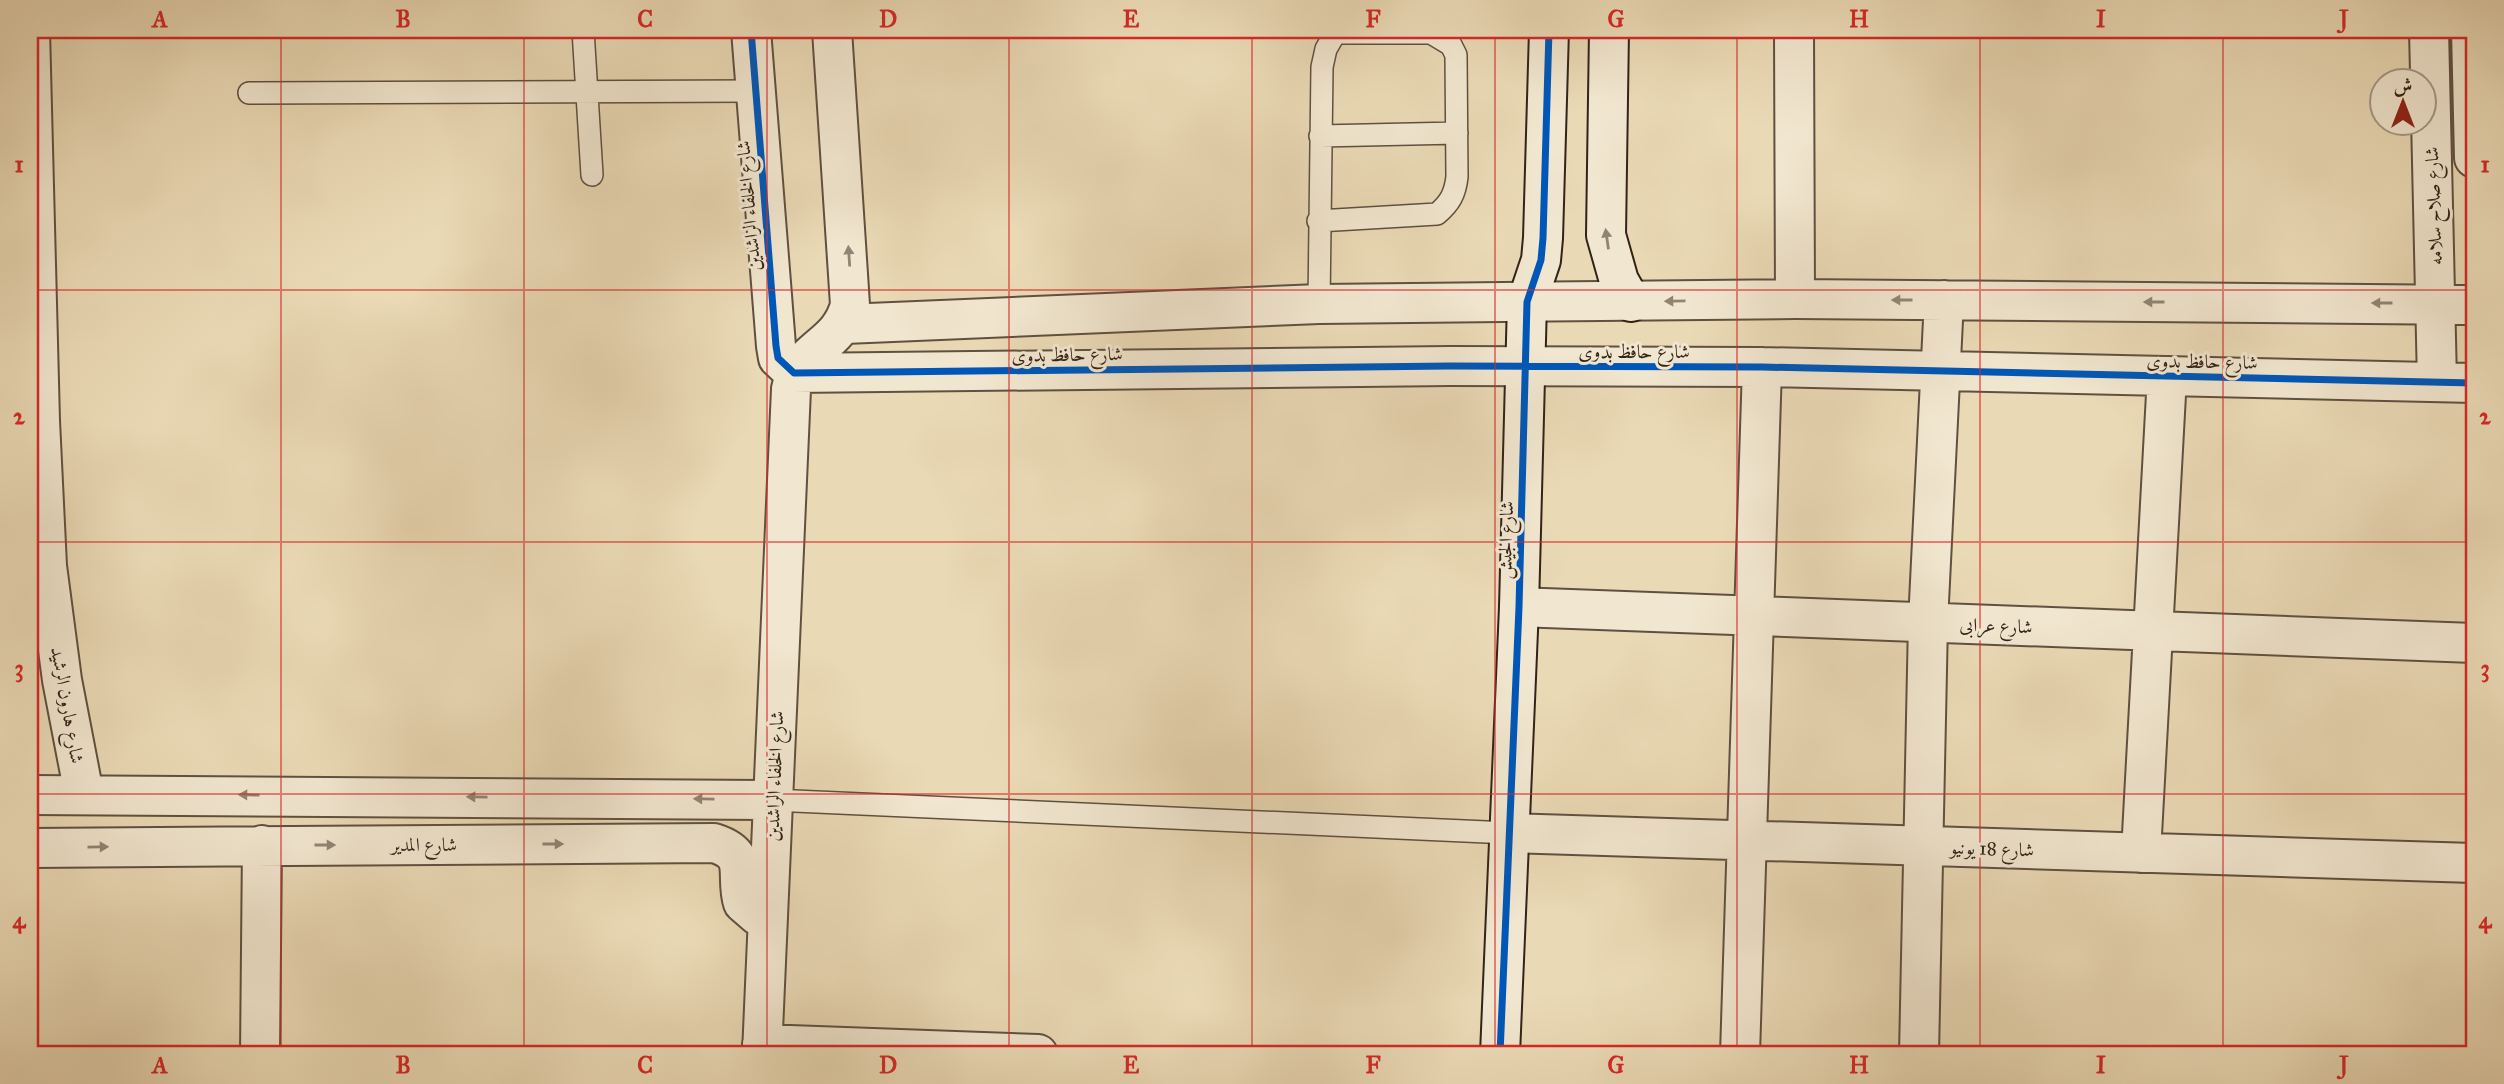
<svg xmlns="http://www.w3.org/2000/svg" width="2504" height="1084" font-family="'IM FELL Great Primer',Amiri,serif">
<rect width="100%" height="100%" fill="#ead9b5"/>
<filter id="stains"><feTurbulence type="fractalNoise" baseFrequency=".00286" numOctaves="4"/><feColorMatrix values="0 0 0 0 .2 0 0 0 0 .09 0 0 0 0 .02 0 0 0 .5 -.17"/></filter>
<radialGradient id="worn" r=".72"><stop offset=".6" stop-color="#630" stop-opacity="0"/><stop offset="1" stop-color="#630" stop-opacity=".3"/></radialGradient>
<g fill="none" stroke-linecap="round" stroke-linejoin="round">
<!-- lane casing -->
<g stroke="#605041" stroke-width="24">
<path id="lane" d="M 583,30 L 592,175
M 249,93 L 754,91
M 1320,136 L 1457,133
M 1318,221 L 1437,214 C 1450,203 1455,194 1457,177 L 1456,55 L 1451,45 L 1431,33 L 1334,33
M 1319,304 L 1322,67 L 1326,49 L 1337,30
M 772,800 L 1509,833"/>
</g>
<!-- street casing -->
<g stroke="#605041" stroke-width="42">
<path id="street" d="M 30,30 L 40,421 L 47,566 L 62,680 L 84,794
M 751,30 L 776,346 L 778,358 L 794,373 L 1450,366 L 1762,367 L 2474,383
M 1794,30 L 1795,299
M 2429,30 L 2437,382
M 2471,30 L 2474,158
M 845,324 L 1319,304 L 1795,299 L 2474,305
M 1519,607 L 2474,643
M 30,795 L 772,800
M 1509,833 L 2474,863
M 30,848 L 714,843 C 752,855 734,875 743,903 L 758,916 L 768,918
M 2141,853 L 2167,376
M 762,1044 L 1038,1054
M 260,1054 L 262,845
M 762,1054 L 791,389 C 799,347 839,348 850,305 L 832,30
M 1740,1054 L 1762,367
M 1919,1054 L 1928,622 L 1944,300"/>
</g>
<!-- secondary casing -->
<g stroke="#32231a" stroke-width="42">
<path id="secondary" d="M 1609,30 L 1606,235 L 1619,281 L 1631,302
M 1500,1054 L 1519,607 L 1527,302 L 1541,260 L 1543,238 L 1549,30"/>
</g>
<!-- lane -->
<use href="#lane" stroke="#f1e6cf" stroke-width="21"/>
<!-- street -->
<use href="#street" stroke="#f1e6cf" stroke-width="38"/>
<!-- secondary -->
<use href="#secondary" stroke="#f1e6cf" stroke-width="38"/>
<!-- cycleway casing -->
<g stroke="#f1e6cf" stroke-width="11">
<path id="cycleway" d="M 751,30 L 776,346 L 778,358 L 794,373 L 1450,366 L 1762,367 L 2474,383
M 1500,1054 L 1519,607 L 1527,302 L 1541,260 L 1543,238 L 1549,30"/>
</g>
<!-- cycleway -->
<use href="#cycleway" stroke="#0057b8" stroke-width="7"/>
</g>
<!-- one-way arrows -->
<defs><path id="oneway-solid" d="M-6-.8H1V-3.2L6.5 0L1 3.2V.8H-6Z" transform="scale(1.75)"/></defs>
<g fill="#928474">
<use href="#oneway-solid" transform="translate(1607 239) rotate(-98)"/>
<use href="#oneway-solid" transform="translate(849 256) rotate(-94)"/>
<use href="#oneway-solid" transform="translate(1902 300) rotate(-180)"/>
<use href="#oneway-solid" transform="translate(1675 301) rotate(179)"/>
<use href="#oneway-solid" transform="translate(2154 302) rotate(-180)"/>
<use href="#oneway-solid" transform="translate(2382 303) rotate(-180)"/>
<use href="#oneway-solid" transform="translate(249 795) rotate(-179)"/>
<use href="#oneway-solid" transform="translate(477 797) rotate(-179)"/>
<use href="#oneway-solid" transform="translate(704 799) rotate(-179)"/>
<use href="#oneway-solid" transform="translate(553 844)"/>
<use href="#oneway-solid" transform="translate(325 845)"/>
<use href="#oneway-solid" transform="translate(98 847) rotate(-1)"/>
</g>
<!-- grid -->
<path fill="none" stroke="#d62828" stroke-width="2" stroke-opacity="0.55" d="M 281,30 L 281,1054M 524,30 L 524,1054M 767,30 L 767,1054M 1009,30 L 1009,1054M 1252,30 L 1252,1054M 1495,30 L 1495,1054M 1737,30 L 1737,1054M 1980,30 L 1980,1054M 2223,30 L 2223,1054M 30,290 L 2474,290M 30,542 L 2474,542M 30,794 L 2474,794"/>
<g text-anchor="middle" stroke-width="6" stroke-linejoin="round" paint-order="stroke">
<!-- street labels -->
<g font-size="19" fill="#32231a" stroke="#f1e6cf">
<text transform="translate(748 206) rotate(-95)" y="7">شارع الخلفاء الراشدين</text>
<text transform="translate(2433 206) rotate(-92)" y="7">شارع صلاح سلامه</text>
<text x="1634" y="358">شارع حافظ بدوى</text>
<text transform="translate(1067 354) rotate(-1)" y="7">شارع حافظ بدوى</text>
<text transform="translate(2202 361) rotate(1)" y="7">شارع حافظ بدوى</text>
<text transform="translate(1505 540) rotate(-88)" y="7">شارع الجيش</text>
<text transform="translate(1996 625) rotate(2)" y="7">شارع عرابى</text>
<text transform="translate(68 705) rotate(80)" y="7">شارع هارون الرشيد</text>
<text transform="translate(774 776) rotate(-88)" y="7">شارع الخلفاء الراشدين</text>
<text x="424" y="851">شارع المدير</text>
<text transform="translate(1992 848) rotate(2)" y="7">شارع 18 يونيو</text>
</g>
</g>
<!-- margin -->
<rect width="2504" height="1084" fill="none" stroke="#ead9b5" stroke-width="77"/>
<!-- north arrow -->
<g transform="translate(2403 102)"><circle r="33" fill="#f1e6cf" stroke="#a59887" stroke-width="2"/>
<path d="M0-5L12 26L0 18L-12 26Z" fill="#8f2418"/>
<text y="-10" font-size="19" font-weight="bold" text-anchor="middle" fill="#32231a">ش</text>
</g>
<rect x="38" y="38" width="2428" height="1008" fill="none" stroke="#d62828" stroke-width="2.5"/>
<g font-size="23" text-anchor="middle" font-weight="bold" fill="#d62828">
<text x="160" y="27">A</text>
<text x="403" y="27">B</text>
<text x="645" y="27">C</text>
<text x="888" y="27">D</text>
<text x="1131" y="27">E</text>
<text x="1373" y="27">F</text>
<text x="1616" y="27">G</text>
<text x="1859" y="27">H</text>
<text x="2101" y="27">I</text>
<text x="2344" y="27">J</text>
<text x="19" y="172">1</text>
<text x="2485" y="172">1</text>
<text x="19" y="424">2</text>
<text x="2485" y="424">2</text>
<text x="19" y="676">3</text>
<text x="2485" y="676">3</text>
<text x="19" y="928">4</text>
<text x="2485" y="928">4</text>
<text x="160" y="1073">A</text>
<text x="403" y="1073">B</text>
<text x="645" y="1073">C</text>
<text x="888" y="1073">D</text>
<text x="1131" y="1073">E</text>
<text x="1373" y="1073">F</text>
<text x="1616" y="1073">G</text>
<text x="1859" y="1073">H</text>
<text x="2101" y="1073">I</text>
<text x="2344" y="1073">J</text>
</g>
<rect width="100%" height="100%" filter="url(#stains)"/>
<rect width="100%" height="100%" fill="url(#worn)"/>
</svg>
